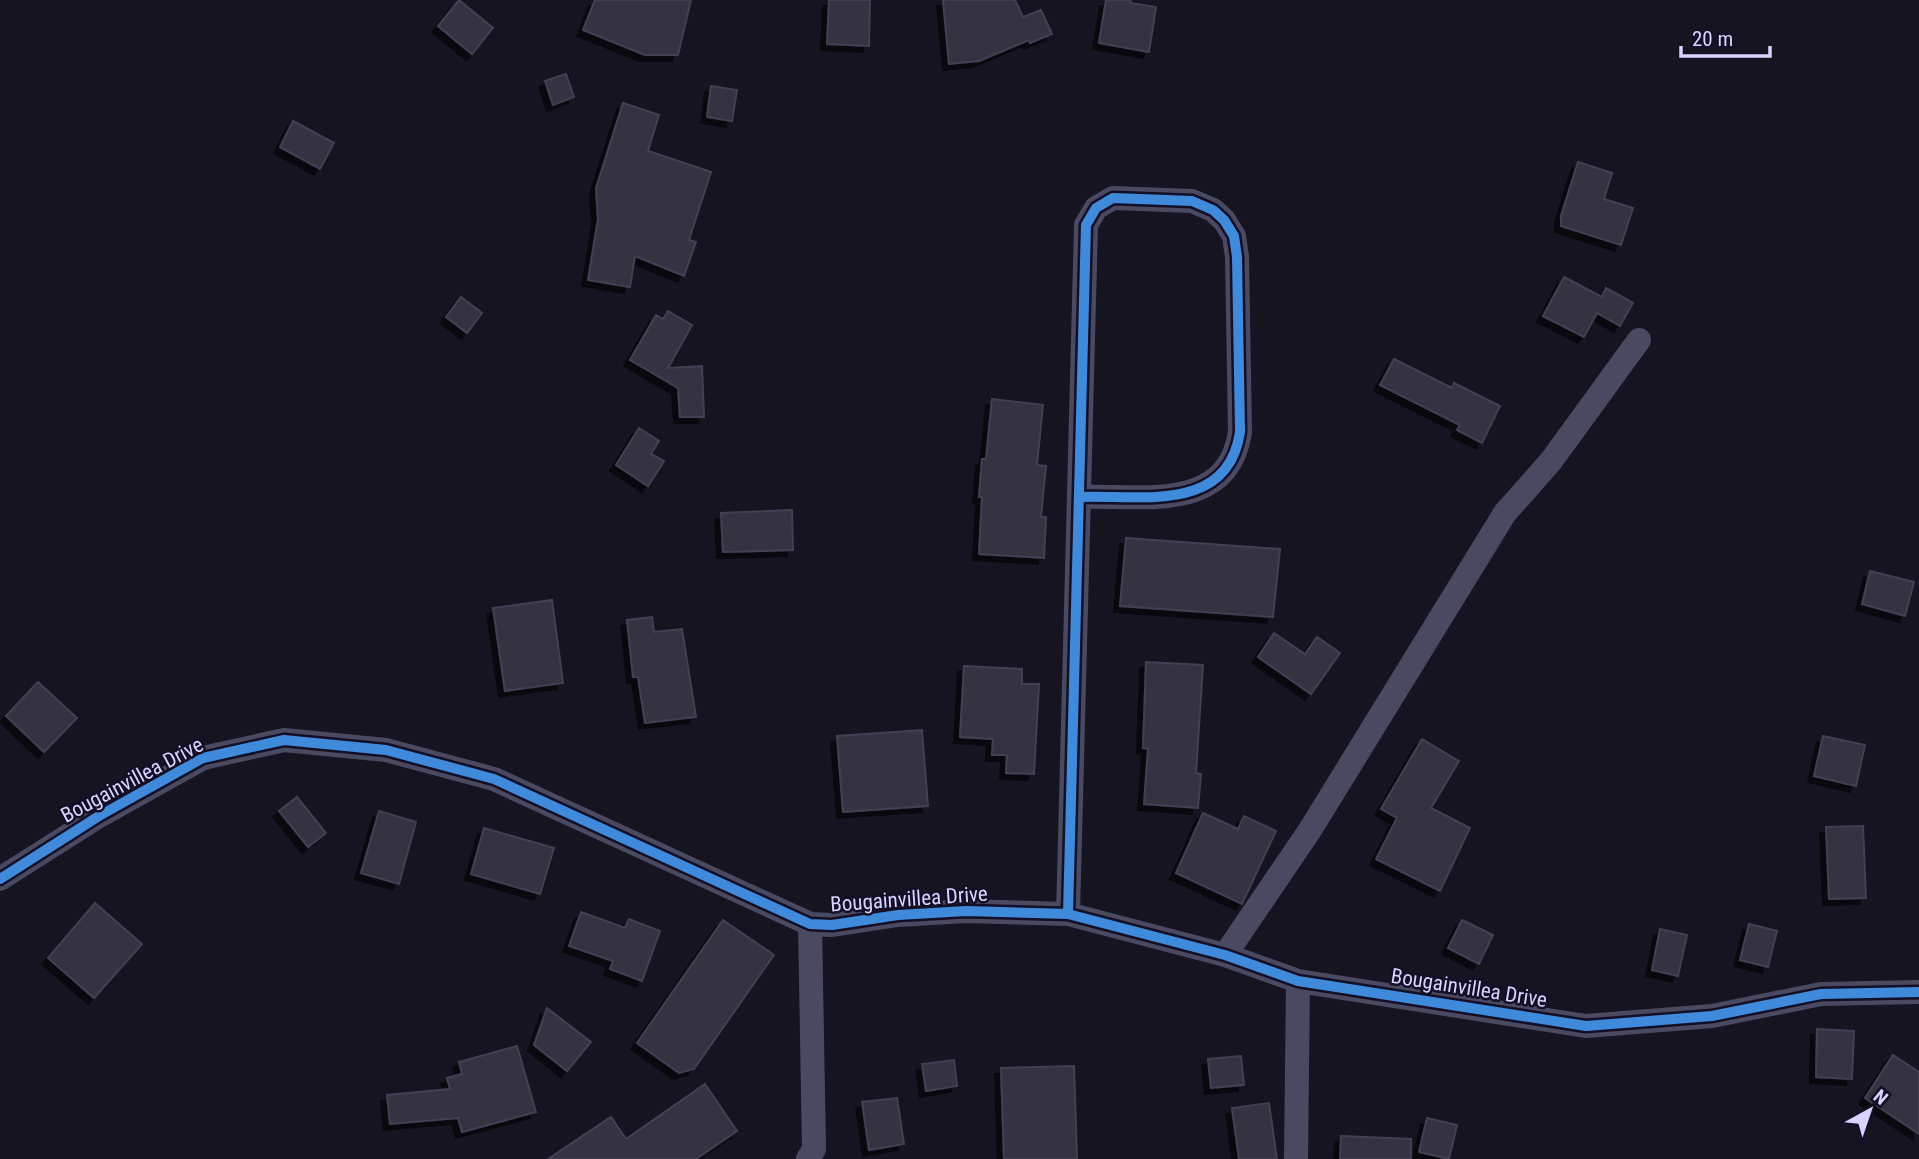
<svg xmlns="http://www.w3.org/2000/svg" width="1919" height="1159" font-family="'Roboto Condensed',sans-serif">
<defs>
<filter id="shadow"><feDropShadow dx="-6" dy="6" stdDeviation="0" flood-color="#0009"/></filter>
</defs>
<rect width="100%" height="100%" fill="#161421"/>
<!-- building -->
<path fill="#343243" stroke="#433f54" stroke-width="2" filter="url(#shadow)" d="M 459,0 L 493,28 L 472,54 L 438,26 Z
M 595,0 L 691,0 L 678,55 L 645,55 L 583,30 Z
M 829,0 L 870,0 L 869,46 L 827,44 Z
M 943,0 L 1015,0 L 1023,17 L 1041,10 L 1052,34 L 1030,43 L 1029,40 L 979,61 L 949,64 Z
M 1106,0 L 1131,0 L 1130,3 L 1156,7 L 1149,52 L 1099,43 Z
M 566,74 L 574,97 L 553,105 L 545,81 Z
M 711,86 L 737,90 L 732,121 L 707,117 Z
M 623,103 L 659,115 L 648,151 L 711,172 L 689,240 L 696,242 L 684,276 L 635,256 L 630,287 L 588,280 L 598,219 L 596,188 Z
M 293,121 L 334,143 L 320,169 L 280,147 Z
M 1578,162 L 1612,173 L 1604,199 L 1633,208 L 1621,245 L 1561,226 L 1561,216 Z
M 1564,277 L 1602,297 L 1606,288 L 1633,303 L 1620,326 L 1597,313 L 1584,337 L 1543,316 Z
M 461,297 L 482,313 L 467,333 L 446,317 Z
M 668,311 L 692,325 L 668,368 L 702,366 L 704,417 L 680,417 L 678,388 L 630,360 L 656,315 L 663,319 Z
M 1394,359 L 1452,388 L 1454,383 L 1500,406 L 1482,443 L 1457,430 L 1460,425 L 1380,385 Z
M 992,399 L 1043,405 L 1037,465 L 1046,466 L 1041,517 L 1046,517 L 1044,558 L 979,554 L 982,497 L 979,497 L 982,459 L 986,459 Z
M 639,428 L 659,441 L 651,454 L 664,461 L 648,486 L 616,465 Z
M 792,510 L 793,550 L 723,552 L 721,513 Z
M 1126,538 L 1280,549 L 1273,617 L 1120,606 Z
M 1870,571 L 1914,582 L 1905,616 L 1862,604 Z
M 552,600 L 563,683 L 505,691 L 493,608 Z
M 652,617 L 654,632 L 682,629 L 696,717 L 645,723 L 638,677 L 633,677 L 627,620 Z
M 1274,633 L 1305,654 L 1317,637 L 1340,653 L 1311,694 L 1258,657 Z
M 1146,662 L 1203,665 L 1196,773 L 1201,774 L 1198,808 L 1144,804 L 1148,749 L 1143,748 Z
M 964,666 L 1022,669 L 1022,684 L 1039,684 L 1034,774 L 1006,773 L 1007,755 L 992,755 L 993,739 L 960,737 Z
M 38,682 L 77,718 L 44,752 L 6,716 Z
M 922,730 L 928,806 L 843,812 L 837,736 Z
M 1823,736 L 1865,745 L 1856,786 L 1814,776 Z
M 1422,739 L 1459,761 L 1431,808 L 1470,828 L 1440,891 L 1376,859 L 1397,818 L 1381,809 Z
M 297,797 L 326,833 L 308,847 L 279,811 Z
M 379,811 L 416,822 L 399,884 L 361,873 Z
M 1203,813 L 1238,829 L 1244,816 L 1276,831 L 1242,904 L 1176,873 Z
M 1863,826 L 1866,898 L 1829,899 L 1826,827 Z
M 484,828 L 554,848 L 540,894 L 471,874 Z
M 95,903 L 142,944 L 94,998 L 48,958 Z
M 581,912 L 625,928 L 629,919 L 660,931 L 642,981 L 610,969 L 613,961 L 569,946 Z
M 723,920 L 774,955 L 694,1069 L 679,1073 L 637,1043 Z
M 1462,920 L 1493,935 L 1479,964 L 1448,948 Z
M 1749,924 L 1777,931 L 1768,967 L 1740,960 Z
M 1660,929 L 1687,935 L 1678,976 L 1652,970 Z
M 547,1008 L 591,1042 L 567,1071 L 534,1045 Z
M 1817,1029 L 1854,1031 L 1852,1079 L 1816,1077 Z
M 517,1046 L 536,1112 L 462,1132 L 458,1118 L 390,1124 L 387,1095 L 450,1089 L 447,1078 L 462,1074 L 459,1062 Z
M 1893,1055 L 1919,1072 L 1919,1134 L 1865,1098 Z
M 1241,1056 L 1244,1085 L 1211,1088 L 1208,1059 Z
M 954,1060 L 957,1086 L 926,1091 L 922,1064 Z
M 1074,1066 L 1077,1159 L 1004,1159 L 1001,1068 Z
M 705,1084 L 737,1131 L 696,1159 L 548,1159 L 611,1117 L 626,1139 Z
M 897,1098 L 904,1144 L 869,1150 L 862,1102 Z
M 1269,1103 L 1277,1159 L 1239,1159 L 1232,1108 Z
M 1427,1118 L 1457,1125 L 1449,1159 L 1419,1152 Z
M 1341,1136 L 1411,1139 L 1411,1159 L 1340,1159 Z"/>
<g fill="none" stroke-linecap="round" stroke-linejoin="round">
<!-- minor -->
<path stroke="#4a4962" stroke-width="24" d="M 0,879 L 99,816 L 203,758 L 284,740 L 386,750 L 494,779 L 810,924 L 832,925 L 898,915 L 966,911 L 1068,914 L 1225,955 L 1298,981 L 1586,1026 L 1712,1016 L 1821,994 L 1919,992
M 1068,914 L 1086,225 L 1096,208 L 1113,198 L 1192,201 L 1213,210 L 1224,220 L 1234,236 L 1237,257 L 1240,432 C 1228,513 1143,495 1081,497
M 1225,955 L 1310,830 L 1505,513 L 1551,461 L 1639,340
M 808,1159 L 814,1149 L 810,924
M 1296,1159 L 1298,981"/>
<!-- cycleway casing -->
<g stroke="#130f26" stroke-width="15">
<path id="cycleway" d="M 0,879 L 99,816 L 203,758 L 284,740 L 386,750 L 494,779 L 810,924 L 832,925 L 898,915 L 966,911 L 1068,914 L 1225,955 L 1298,981 L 1586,1026 L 1712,1016 L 1821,994 L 1919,992
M 1068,914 L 1086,225 L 1096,208 L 1113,198 L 1192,201 L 1213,210 L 1224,220 L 1234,236 L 1237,257 L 1240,432 C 1228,513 1143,495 1081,497"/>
</g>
<!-- cycleway -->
<use href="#cycleway" stroke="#408adc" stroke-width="10"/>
</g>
<g text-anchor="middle" stroke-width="5" stroke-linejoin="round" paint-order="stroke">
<!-- street labels -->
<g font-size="21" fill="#d9d4ff" stroke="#130f26">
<text transform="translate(132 780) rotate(-28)" y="7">Bougainvillea Drive</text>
<text transform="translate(909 899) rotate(-4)" y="7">Bougainvillea Drive</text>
<text transform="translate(1469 988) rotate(9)" y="7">Bougainvillea Drive</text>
</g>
</g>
<!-- north arrow -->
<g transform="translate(1870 1110) rotate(40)" stroke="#130f26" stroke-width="5" paint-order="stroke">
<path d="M0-5L12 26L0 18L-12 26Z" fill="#d9d4ff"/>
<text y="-10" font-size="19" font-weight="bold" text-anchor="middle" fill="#d9d4ff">N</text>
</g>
<!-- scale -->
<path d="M1681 46v10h89v-10" fill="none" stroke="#d9d4ff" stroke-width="3.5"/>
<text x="1692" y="46" font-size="21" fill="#d9d4ff" stroke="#130f26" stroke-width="5" paint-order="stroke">20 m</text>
</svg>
